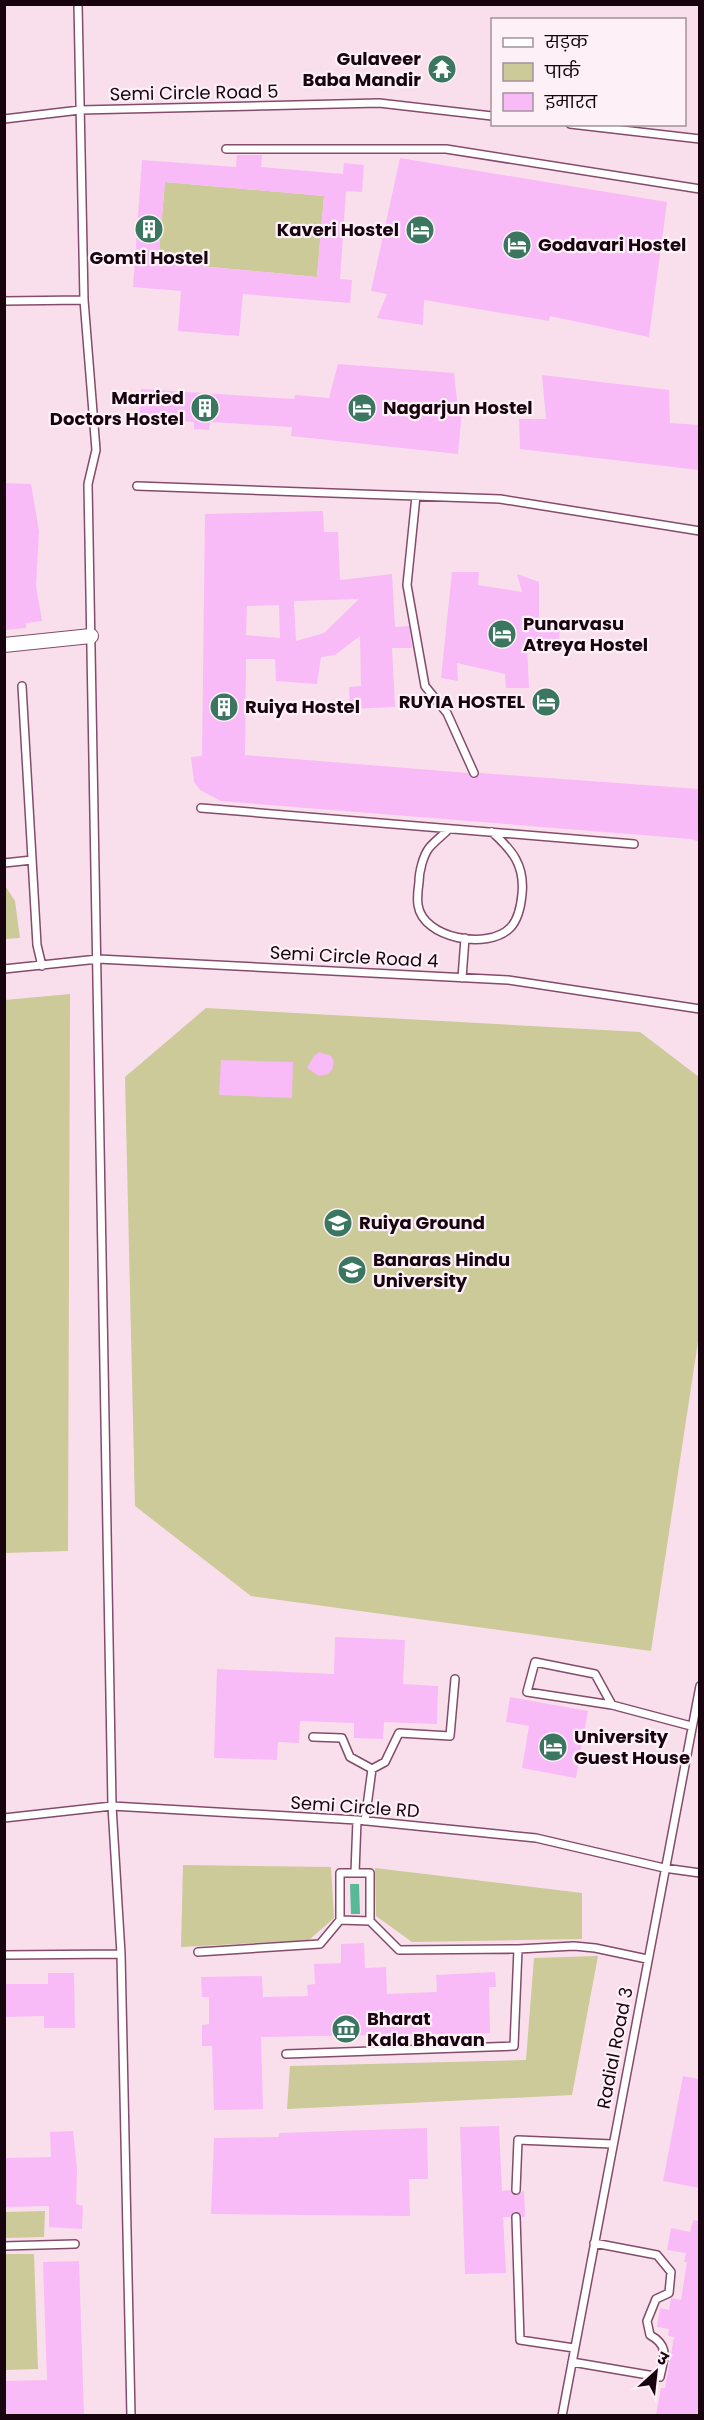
<svg xmlns="http://www.w3.org/2000/svg" width="704" height="2420" font-family="Poppins,'Noto Sans Devanagari',sans-serif">
<rect width="100%" height="100%" fill="#f9dfec"/>
<!-- green -->
<path fill="#cbca98" d="M 165,182 L 324,196 L 317,277 L 158,262 Z
M 4,884 L 15,901 L 20,938 L 5,939 Z
M 70,994 L 68,1551 L 5,1553 L 5,1000 Z
M 206,1008 L 640,1032 L 699,1077 L 699,1335 L 651,1651 L 251,1596 L 135,1506 L 125,1077 Z
M 183,1865 L 331,1867 L 334,1918 L 309,1940 L 181,1947 Z
M 375,1868 L 582,1893 L 582,1939 L 412,1942 L 376,1916 Z
M 598,1956 L 572,2095 L 287,2109 L 290,2066 L 526,2060 L 534,1958 Z
M 45,2211 L 44,2237 L 5,2238 L 5,2212 Z
M 5,2254 L 34,2254 L 38,2369 L 5,2370 Z"/>
<!-- water -->
<path fill="#58b996" d="M 350,1884 L 359,1884 L 360,1914 L 351,1914 Z"/>
<!-- building -->
<path fill="#f9baf8" fill-rule="evenodd" d="M 434,57 L 454,61 L 451,80 L 431,77 Z
M 237,155 L 262,155 L 261,167 L 343,174 L 344,163 L 364,165 L 362,192 L 346,191 L 340,279 L 352,280 L 350,303 L 243,294 L 239,336 L 178,331 L 181,291 L 133,287 L 142,160 L 236,167 ZM 165,182 L 324,196 L 317,277 L 158,262 Z
M 400,158 L 667,202 L 649,337 L 550,316 L 549,321 L 424,300 L 423,325 L 377,318 L 387,294 L 371,291 Z
M 338,364 L 454,373 L 458,409 L 462,410 L 458,454 L 291,436 L 292,427 L 210,422 L 209,430 L 194,429 L 194,422 L 139,418 L 141,389 L 294,399 L 295,395 L 329,398 Z
M 542,375 L 669,390 L 670,423 L 699,425 L 699,470 L 520,449 L 519,419 L 546,419 Z
M 4,483 L 31,484 L 39,531 L 36,586 L 42,621 L 26,623 L 26,628 L 4,630 Z
M 323,511 L 324,532 L 338,532 L 340,580 L 392,574 L 395,627 L 409,626 L 412,648 L 392,648 L 395,707 L 350,709 L 349,687 L 361,686 L 360,636 L 335,655 L 321,657 L 317,684 L 276,681 L 275,659 L 246,659 L 245,755 L 468,773 L 474,779 L 480,773 L 699,789 L 699,842 L 691,839 L 221,801 L 200,790 L 194,782 L 191,757 L 202,756 L 205,514 ZM 359,599 L 324,633 L 296,641 L 294,601 ZM 279,605 L 280,638 L 246,635 L 247,606 Z
M 452,572 L 479,572 L 478,585 L 522,592 L 517,574 L 539,582 L 539,621 L 560,619 L 559,648 L 527,647 L 529,688 L 506,688 L 505,674 L 457,663 L 458,681 L 441,678 Z
M 319,1052 L 331,1056 L 334,1061 L 332,1070 L 328,1074 L 319,1076 L 307,1068 L 314,1056 Z
M 221,1060 L 293,1062 L 292,1098 L 219,1095 Z
M 335,1637 L 405,1640 L 403,1684 L 438,1686 L 437,1724 L 384,1722 L 383,1739 L 354,1738 L 354,1723 L 300,1721 L 299,1743 L 278,1742 L 277,1760 L 214,1758 L 217,1669 L 334,1674 Z
M 510,1697 L 588,1711 L 576,1778 L 522,1768 L 529,1726 L 506,1722 Z
M 364,1943 L 365,1968 L 386,1967 L 387,1994 L 437,1992 L 436,1975 L 495,1972 L 496,1987 L 489,1987 L 490,2033 L 261,2037 L 263,2109 L 214,2110 L 212,2046 L 202,2046 L 202,2025 L 209,2024 L 209,1997 L 202,1997 L 201,1977 L 262,1976 L 263,1997 L 308,1996 L 307,1985 L 315,1984 L 314,1964 L 341,1963 L 341,1944 Z
M 48,1973 L 74,1973 L 75,2028 L 44,2028 L 44,2016 L 4,2017 L 4,1984 L 48,1984 Z
M 683,2076 L 699,2079 L 699,2188 L 663,2181 Z
M 499,2126 L 502,2191 L 510,2190 L 516,2196 L 524,2190 L 525,2217 L 522,2217 L 516,2211 L 513,2213 L 510,2217 L 503,2217 L 506,2273 L 465,2274 L 460,2127 Z
M 427,2128 L 428,2179 L 409,2179 L 410,2216 L 211,2214 L 214,2138 L 279,2137 L 279,2133 Z
M 73,2131 L 77,2168 L 76,2204 L 83,2206 L 82,2229 L 49,2227 L 49,2206 L 4,2207 L 4,2158 L 51,2157 L 50,2132 Z
M 693,2220 L 699,2221 L 699,2415 L 656,2415 L 661,2388 L 665,2388 L 674,2337 L 668,2336 L 669,2329 L 657,2327 L 660,2308 L 669,2310 L 671,2298 L 681,2300 L 687,2262 L 684,2262 L 686,2253 L 667,2250 L 671,2228 L 690,2232 Z
M 79,2261 L 84,2415 L 4,2415 L 4,2381 L 47,2380 L 43,2262 Z"/>
<g fill="none" stroke-linecap="round" stroke-linejoin="round">
<!-- service casing -->
<g stroke="#834c6a" stroke-width="10">
<path id="service" d="M 78,4 L 84,300 L 96,450 L 88,484 L 112,1806 L 121,1954 L 131,2416
M 4,119 L 80,110 L 379,103 L 492,116
M 570,124 L 700,139
M 226,149 L 446,149 L 700,189
M 4,301 L 84,300
M 137,486 L 500,499 L 700,531
M 416,496 L 407,585 L 425,686 L 447,713 L 474,773
M 22,686 L 37,945 L 42,966
M 201,808 L 634,844
M 449,829 C 443,835 435,841 429,848 C 423,856 419,872 419,882 C 418,889 417,898 418,905 C 423,939 488,950 510,928 C 518,920 521,905 522,894 C 525,865 512,850 492,832
M 4,863 L 32,860
M 4,969 L 98,959 L 508,980 L 700,1009
M 462,978 L 465,938
M 612,1705 L 595,1674 L 535,1662 L 527,1692 L 612,1705 L 691,1726
M 313,1737 L 342,1738 L 350,1757 L 372,1769
M 4,1818 L 112,1806 L 357,1820 L 536,1838 L 664,1868 L 700,1873
M 365,1821 L 372,1769 L 385,1762 L 399,1733 L 450,1736 L 455,1679
M 355,1873 L 357,1820
M 340,1920 L 340,1873 L 370,1873 L 370,1921
M 518,1949 L 574,1946 L 595,1948 L 647,1959
M 198,1952 L 320,1944 L 340,1920 L 370,1921 L 399,1950 L 518,1949 L 514,2046 L 286,2054
M 4,1955 L 121,1954
M 516,2190 L 518,2140 L 612,2144
M 516,2217 L 520,2340 L 574,2348
M 4,2246 L 75,2244
M 572,2362 L 660,2377 C 664,2358 670,2346 650,2335 L 647,2321 L 656,2299 L 669,2293 L 671,2272 L 657,2255 L 594,2243
M 562,2416 L 700,1686"/>
</g>
<!-- minor casing -->
<g stroke="#834c6a" stroke-width="16">
<path id="minor" d="M 4,645 L 91,636"/>
</g>
<!-- service -->
<use href="#service" stroke="#fff" stroke-width="7"/>
<!-- minor -->
<use href="#minor" stroke="#fff" stroke-width="14"/>
</g>
<!-- icons -->
<defs>
<g id="temple-disc" transform="scale(1.5)"><circle r="9.5" fill="#3b7660" stroke="#fef0f7"/><path d="M0-6L5-2H3V0L6.5 2.5H4V6H1.5V3h-3V6H-4V2.5H-6.5L-3 0V-2H-5Z" fill="#fff"/></g>
<g id="building-disc" transform="scale(1.5)"><circle r="9.5" fill="#3b7660" stroke="#fef0f7"/><path d="M-4-6H4V6H1V3H-1V6H-4ZM-2.5-4.3h1.7v1.8h-1.7ZM.8-4.3h1.7v1.8H.8ZM-2.5-1h1.7V.8h-1.7ZM.8-1h1.7V.8H.8Z" fill="#fff"/></g>
<g id="hotel-disc" transform="scale(1.5)"><circle r="9.5" fill="#3b7660" stroke="#fef0f7"/><path d="M-6-4.5h1.5V1H6V5H4.5V3h-9V5H-6ZM-4 0a1.8 1.8 0 1 1 3.6 0ZM.5 0V-2.5h3Q6-2.5 6 0Z" fill="#fff"/></g>
<g id="university-disc" transform="scale(1.5)"><circle r="9.5" fill="#3b7660" stroke="#fef0f7"/><path d="M0-5L7-2L0 1L-7-2ZM-4 1L0 2.5L4 1V4Q0 6-4 4Z" fill="#fff"/></g>
<g id="museum-disc" transform="scale(1.5)"><circle r="9.5" fill="#3b7660" stroke="#fef0f7"/><path d="M0-6L6-3V-2H-6V-3ZM-5-1h2V3h-2ZM-1-1h2V3h-2ZM3-1h2V3H3ZM-6 4H6V6H-6Z" fill="#fff"/></g>
</defs>
<g fill-rule="evenodd">
<use href="#temple-disc" x="442" y="69"/>
<use href="#building-disc" x="149" y="229"/>
<use href="#hotel-disc" x="420" y="230"/>
<use href="#hotel-disc" x="517" y="245"/>
<use href="#building-disc" x="205" y="408"/>
<use href="#hotel-disc" x="362" y="408"/>
<use href="#hotel-disc" x="502" y="634"/>
<use href="#hotel-disc" x="546" y="702"/>
<use href="#building-disc" x="224" y="707"/>
<use href="#university-disc" x="338" y="1223"/>
<use href="#university-disc" x="352" y="1270"/>
<use href="#hotel-disc" x="553" y="1747"/>
<use href="#museum-disc" x="346" y="2029"/>
</g>
<g text-anchor="middle" stroke-width="4.5" stroke-linejoin="round" paint-order="stroke">
<!-- poi labels -->
<g font-size="18" font-weight="bold" fill="#17040f" stroke="#fef0f7" text-anchor="start">
<text x="421" y="65" text-anchor="end">Gulaveer<tspan x="421" dy="21">Baba Mandir</tspan></text>
<text x="399" y="236" text-anchor="end">Kaveri Hostel</text>
<text x="538" y="251">Godavari Hostel</text>
<text x="149" y="264" text-anchor="middle">Gomti Hostel</text>
<text x="184" y="404" text-anchor="end">Married<tspan x="184" dy="21">Doctors Hostel</tspan></text>
<text x="383" y="414">Nagarjun Hostel</text>
<text x="523" y="630">Punarvasu<tspan x="523" dy="21">Atreya Hostel</tspan></text>
<text x="525" y="708" text-anchor="end">RUYIA HOSTEL</text>
<text x="245" y="713">Ruiya Hostel</text>
<text x="359" y="1229">Ruiya Ground</text>
<text x="373" y="1266">Banaras Hindu<tspan x="373" dy="21">University</tspan></text>
<text x="574" y="1743">University<tspan x="574" dy="21">Guest House</tspan></text>
<text x="367" y="2025">Bharat<tspan x="367" dy="21">Kala Bhavan</tspan></text>
</g>
<!-- street labels -->
<g font-size="18" fill="#17040f" stroke="#fef0f7">
<text transform="translate(194 93) rotate(-1)" y="6">Semi Circle Road 5</text>
<text transform="translate(354 957) rotate(3)" y="6">Semi Circle Road 4</text>
<text transform="translate(355 1807) rotate(4)" y="6">Semi Circle RD</text>
<text transform="translate(615 2048) rotate(-79)" y="6">Radial Road 3</text>
</g>
</g>
<!-- border -->
<rect width="704" height="2420" fill="none" stroke="#17040f" stroke-width="12"/>
<!-- legend -->
<rect x="491" y="18" width="195" height="108" fill="#fef0f7" stroke="#a2929a" stroke-width="1.5"/>
<rect x="503" y="38" width="30" height="9" fill="#ffffff" stroke="#a2929a" stroke-width="1.5"/>
<text x="545" y="48" font-size="18" fill="#17040f">सड़क</text>
<rect x="503" y="63" width="30" height="18" fill="#cbca98" stroke="#a2929a" stroke-width="1.5"/>
<text x="545" y="78" font-size="18" fill="#17040f">पार्क</text>
<rect x="503" y="93" width="30" height="18" fill="#f9baf8" stroke="#a2929a" stroke-width="1.5"/>
<text x="545" y="108" font-size="18" fill="#17040f">इमारत</text>
<!-- north arrow -->
<g transform="translate(656 2372) rotate(27)" stroke="#fef0f7" stroke-width="4.5" paint-order="stroke">
<path d="M0-4.5L10 22L0 15L-10 22Z" fill="#17040f"/>
<text y="-9" font-size="16" font-weight="bold" text-anchor="middle" fill="#17040f">उ</text>
</g>
</svg>
